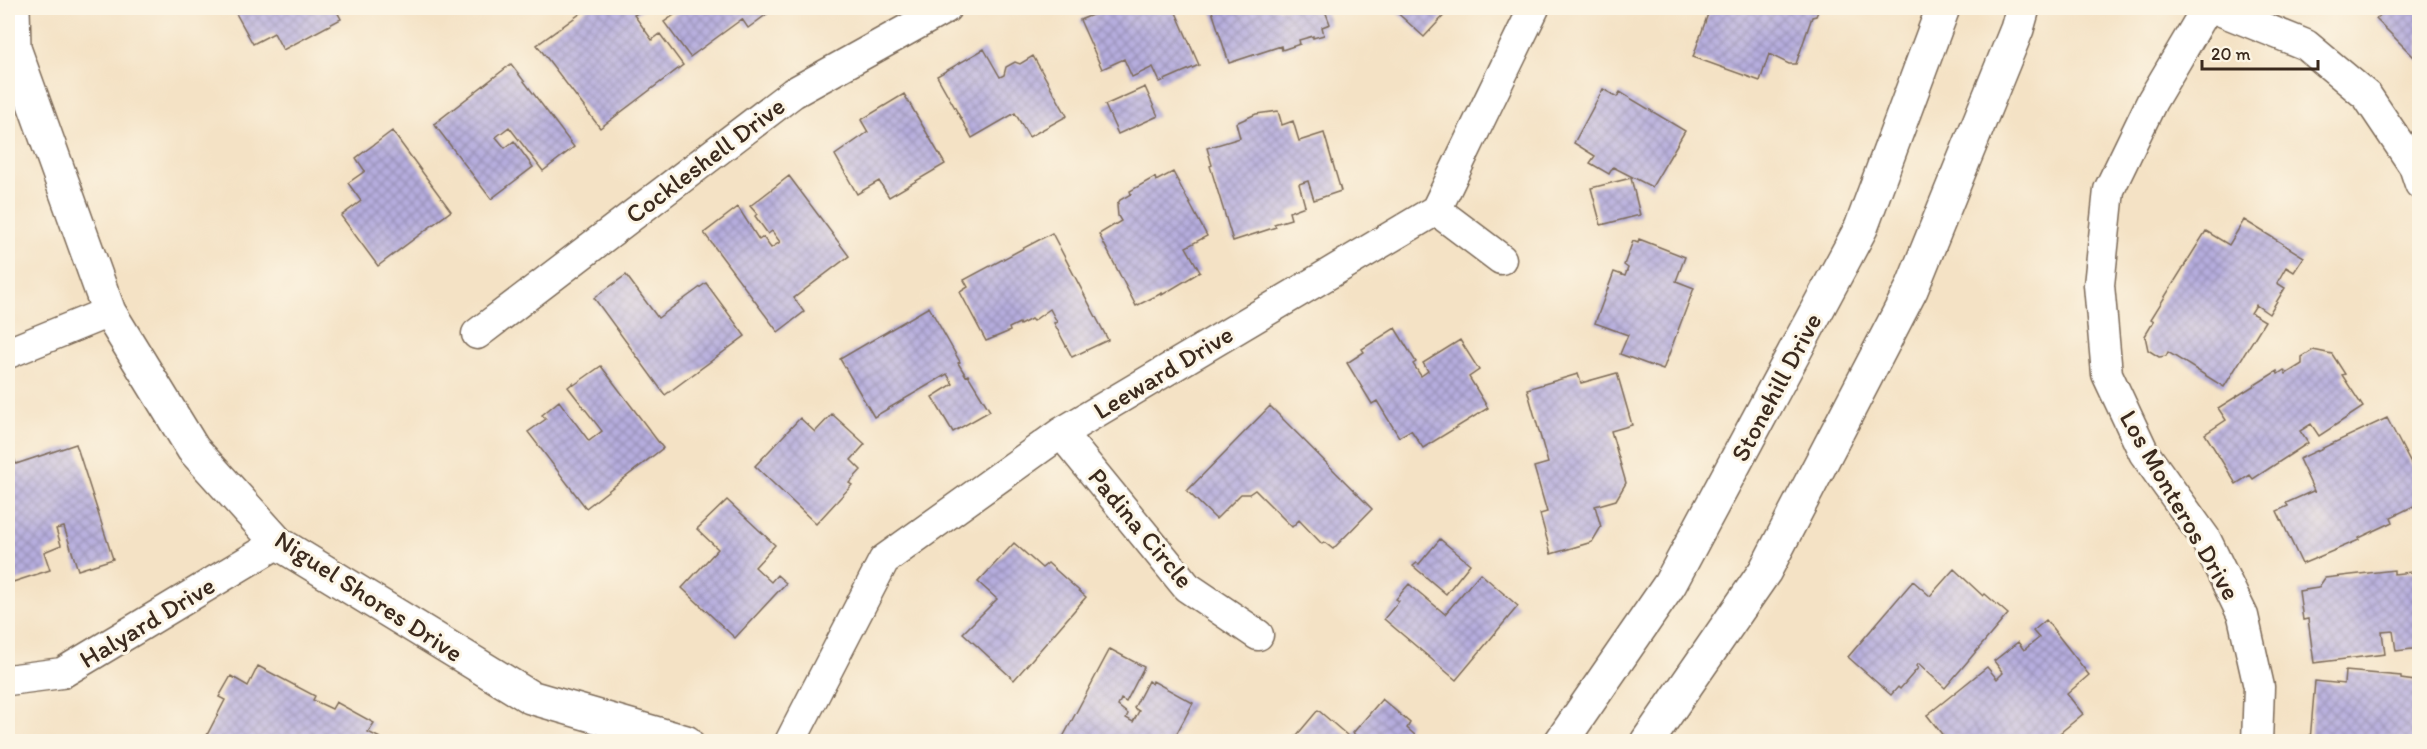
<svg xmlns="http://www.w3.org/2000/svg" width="2427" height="749" font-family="Itim,sans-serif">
<defs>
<pattern id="building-cross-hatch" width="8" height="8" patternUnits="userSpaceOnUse" patternTransform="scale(1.5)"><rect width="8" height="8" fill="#b6adde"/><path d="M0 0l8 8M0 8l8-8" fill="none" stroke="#958db3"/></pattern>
</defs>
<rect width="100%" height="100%" fill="#fcf5e5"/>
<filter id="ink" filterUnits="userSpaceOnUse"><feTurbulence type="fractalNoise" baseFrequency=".0167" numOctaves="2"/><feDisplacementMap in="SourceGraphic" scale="12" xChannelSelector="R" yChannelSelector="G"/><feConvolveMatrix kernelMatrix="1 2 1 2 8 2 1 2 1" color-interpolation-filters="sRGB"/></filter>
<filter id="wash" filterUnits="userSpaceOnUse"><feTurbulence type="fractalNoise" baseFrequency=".008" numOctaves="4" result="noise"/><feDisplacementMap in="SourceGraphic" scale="24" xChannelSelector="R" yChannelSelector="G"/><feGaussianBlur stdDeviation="1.35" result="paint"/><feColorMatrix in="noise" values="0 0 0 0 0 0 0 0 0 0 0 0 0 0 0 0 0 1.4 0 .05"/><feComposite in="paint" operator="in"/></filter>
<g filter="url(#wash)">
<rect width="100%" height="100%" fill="#f4e2c5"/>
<g id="blocks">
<!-- building -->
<path fill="url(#building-cross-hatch)" d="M 233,8 L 335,8 L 341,19 L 283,50 L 274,33 L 253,44 Z
M 588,8 L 645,8 L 634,15 L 652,40 L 660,34 L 683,65 L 600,128 L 537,45 Z
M 673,8 L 769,8 L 771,11 L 748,28 L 742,19 L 690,57 L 664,22 L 677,13 Z
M 1109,8 L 1174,8 L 1199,65 L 1160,82 L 1153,67 L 1132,77 L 1124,59 L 1102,69 L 1080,20 Z
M 1211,8 L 1324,8 L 1330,24 L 1322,27 L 1324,35 L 1313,38 L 1313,36 L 1299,40 L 1300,44 L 1282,50 L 1281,46 L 1229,63 Z
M 1392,8 L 1451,8 L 1424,37 Z
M 1710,8 L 1818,8 L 1819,9 L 1816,16 L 1812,17 L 1796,64 L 1789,64 L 1769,54 L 1760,81 L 1693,57 Z
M 2388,8 L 2420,8 L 2418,61 L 2376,19 Z
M 984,49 L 1000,77 L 1004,75 L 1006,67 L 1015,62 L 1020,64 L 1033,56 L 1067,116 L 1029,137 L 1015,113 L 972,138 L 937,76 Z
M 511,64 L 574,147 L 543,171 L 509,127 L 496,137 L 505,148 L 514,141 L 533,167 L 491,199 L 434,124 Z
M 1145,87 L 1158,116 L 1118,134 L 1105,105 Z
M 1603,89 L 1617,97 L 1620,92 L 1685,131 L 1652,187 L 1613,167 L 1609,174 L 1590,163 L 1595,156 L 1574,143 Z
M 904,94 L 945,164 L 889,197 L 879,181 L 857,194 L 835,155 L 868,132 L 861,120 Z
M 1278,111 L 1282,125 L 1293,121 L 1299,141 L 1324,133 L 1341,191 L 1314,200 L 1308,181 L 1299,184 L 1305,206 L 1289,212 L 1291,219 L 1274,224 L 1276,227 L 1233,241 L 1210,166 L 1212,165 L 1207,148 L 1240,138 L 1236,123 L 1256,114 Z
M 392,131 L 451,211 L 378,266 L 341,216 L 361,201 L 348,183 L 365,171 L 356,158 Z
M 1173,172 L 1207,236 L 1186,247 L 1200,272 L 1162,295 L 1162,293 L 1136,306 L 1099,234 L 1121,221 L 1118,216 L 1117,205 L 1120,200 L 1131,194 L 1130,191 L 1155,177 L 1156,181 Z
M 789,176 L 849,256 L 794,298 L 804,312 L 778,332 L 704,233 L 738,207 L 759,240 L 763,237 L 771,248 L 780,242 L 772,231 L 768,234 L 755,216 L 757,214 L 750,206 Z
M 1631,178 L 1640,215 L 1601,225 L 1591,188 Z
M 2244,220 L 2304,257 L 2294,272 L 2286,267 L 2277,283 L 2285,288 L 2269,314 L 2256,305 L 2251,313 L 2265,321 L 2224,387 L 2168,352 L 2166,356 L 2159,357 L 2148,350 L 2145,336 L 2154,321 L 2151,319 L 2206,231 L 2229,245 Z
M 1052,233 L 1108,340 L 1072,357 L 1054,323 L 1057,322 L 1050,309 L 1033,321 L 1031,319 L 1020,325 L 1019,323 L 1009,328 L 1010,331 L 986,341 L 960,292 L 968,287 L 964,280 Z
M 1639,239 L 1685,257 L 1676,281 L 1694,288 L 1663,370 L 1620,354 L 1628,335 L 1595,323 L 1614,272 L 1625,276 L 1628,268 L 1624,265 L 1633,241 L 1638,243 Z
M 626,275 L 658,318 L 706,283 L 745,336 L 665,395 L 594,298 Z
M 929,307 L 960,362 L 958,363 L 966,376 L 968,375 L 990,411 L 953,432 L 932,397 L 953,384 L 947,374 L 874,417 L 840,359 Z
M 1395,328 L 1416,362 L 1413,364 L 1421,376 L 1428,371 L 1423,363 L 1460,340 L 1479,370 L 1469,377 L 1488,408 L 1423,448 L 1411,430 L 1399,437 L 1377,401 L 1372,404 L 1347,363 L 1364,352 L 1362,349 Z
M 2313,350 L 2332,354 L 2345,374 L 2342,375 L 2363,407 L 2319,436 L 2311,424 L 2300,431 L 2308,443 L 2253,479 L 2250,475 L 2236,484 L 2205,434 L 2226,420 L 2218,408 L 2277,371 L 2278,374 L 2284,370 L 2286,374 L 2302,364 L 2302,357 Z
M 601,366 L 663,448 L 586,508 L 528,432 L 546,419 L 542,415 L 559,401 L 589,441 L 602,431 L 568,387 L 573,383 L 574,385 Z
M 1617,373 L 1632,425 L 1611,431 L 1626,483 L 1616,500 L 1595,506 L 1601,527 L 1592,542 L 1551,554 L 1540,514 L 1547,512 L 1534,467 L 1548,463 L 1527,389 L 1578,374 L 1581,383 Z
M 1270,406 L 1372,509 L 1333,549 L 1324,542 L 1322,544 L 1299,520 L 1292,527 L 1255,490 L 1249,494 L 1241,494 L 1216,519 L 1187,491 Z
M 832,414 L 865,444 L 851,460 L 861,470 L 849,483 L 852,485 L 816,524 L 755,466 L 800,418 L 815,432 Z
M 2387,418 L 2420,481 L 2420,503 L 2391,517 L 2393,522 L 2359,538 L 2359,540 L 2302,564 L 2277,511 L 2288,506 L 2286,503 L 2313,491 L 2315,493 L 2299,459 Z
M 76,444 L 113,559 L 78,570 L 64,527 L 56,529 L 61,545 L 44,552 L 50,570 L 13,582 L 8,566 L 8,460 L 14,458 L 16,464 Z
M 727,500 L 775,545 L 755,567 L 771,582 L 777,575 L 786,583 L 735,638 L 682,588 L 718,549 L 697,529 Z
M 1440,539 L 1470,564 L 1446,594 L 1413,566 L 1417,563 L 1419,564 Z
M 1014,543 L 1042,568 L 1048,563 L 1086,597 L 1014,680 L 963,633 L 997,599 L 978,582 Z
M 1954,569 L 1983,596 L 1985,594 L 2008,614 L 1945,688 L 1919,664 L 1916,666 L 1918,668 L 1900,689 L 1898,687 L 1891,695 L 1848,657 L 1913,581 L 1930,596 Z
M 2394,570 L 2394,574 L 2420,571 L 2420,648 L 2396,651 L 2393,631 L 2382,632 L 2385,654 L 2314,663 L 2308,619 L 2303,620 L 2299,591 L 2318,588 L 2325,578 Z
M 1480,573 L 1518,606 L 1456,680 L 1384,619 L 1399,601 L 1396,599 L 1409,584 L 1445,614 Z
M 2046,620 L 2089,675 L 2067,694 L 2083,714 L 2049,742 L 1948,742 L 1927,715 L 1987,667 L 1997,679 L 2003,673 L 1994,661 L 2018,642 L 2024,650 L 2039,638 L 2033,631 Z
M 1110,649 L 1144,667 L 1126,702 L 1121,699 L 1118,706 L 1128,714 L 1126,718 L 1133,722 L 1139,711 L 1134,708 L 1148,681 L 1152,684 L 1153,681 L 1193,703 L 1172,742 L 1066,742 L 1062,739 Z
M 258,666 L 315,696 L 313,700 L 332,709 L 336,702 L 374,723 L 368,732 L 388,742 L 210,742 L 205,739 L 225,700 L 219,697 L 231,676 L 248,686 Z
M 2345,671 L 2401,676 L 2401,679 L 2415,681 L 2415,685 L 2420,686 L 2420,742 L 2310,741 L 2315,681 L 2344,684 Z
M 1382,699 L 1410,723 L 1407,728 L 1423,742 L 1363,742 L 1353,733 Z
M 1318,710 L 1348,736 L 1343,742 L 1291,742 Z"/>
</g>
</g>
<g filter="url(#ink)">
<use href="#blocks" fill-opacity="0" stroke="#7c6a58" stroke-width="1.5"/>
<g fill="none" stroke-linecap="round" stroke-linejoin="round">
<!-- minor casing -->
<g stroke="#7c6a58" stroke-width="33">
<path id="minor" d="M 2207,8 L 2152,101 L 2109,190 L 2099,285 L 2107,374 L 2144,453 L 2205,538 L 2243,616 L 2259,687 L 2257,742
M 2214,8 L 2306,45 L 2367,96 L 2414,166 L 2420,184
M 1436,210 L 1501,259
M 477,334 L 793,93 L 946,8
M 8,353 L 109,312
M 1061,433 L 1187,587 L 1258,635
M 8,680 L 62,673 L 278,543
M 790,742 L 884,560 L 1061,433 L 1436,210 L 1534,8"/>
</g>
<!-- tertiary casing -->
<g stroke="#7c6a58" stroke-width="36">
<path id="tertiary" d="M 13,8 L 14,48 L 109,312 L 193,449 L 278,543 L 530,697 L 686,742"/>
</g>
<!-- secondary casing -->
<g stroke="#7c6a58" stroke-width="36">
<path id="secondary" d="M 1561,742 L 1670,584 L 1861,228 L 1943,8
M 1647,742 L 1765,571 L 1911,290 L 2017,29 L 2023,8"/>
</g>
<!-- minor -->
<use href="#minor" stroke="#fff" stroke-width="30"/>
<!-- tertiary -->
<use href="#tertiary" stroke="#fff" stroke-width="33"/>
<!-- secondary -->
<use href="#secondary" stroke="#fff" stroke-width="33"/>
</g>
</g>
<g text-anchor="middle" stroke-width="6" stroke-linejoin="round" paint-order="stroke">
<!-- street labels -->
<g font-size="26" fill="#3b2a1e" stroke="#fcf5e5">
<text transform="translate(705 160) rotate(-37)" y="9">Cockleshell Drive</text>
<text transform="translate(1163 372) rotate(-31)" y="9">Leeward Drive</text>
<text transform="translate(1776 387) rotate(-62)" y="9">Stonehill Drive</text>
<text transform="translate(2180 505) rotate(60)" y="9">Los Monteros Drive</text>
<text transform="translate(1141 528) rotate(50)" y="9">Padina Circle</text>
<text transform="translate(369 596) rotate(33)" y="9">Niguel Shores Drive</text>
<text transform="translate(147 622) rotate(-31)" y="9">Halyard Drive</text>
</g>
</g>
<!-- margin -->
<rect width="2427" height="749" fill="none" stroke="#fcf5e5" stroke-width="30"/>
<!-- scale -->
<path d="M2202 60v9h116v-9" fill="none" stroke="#3b2a1e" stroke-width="3"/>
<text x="2211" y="60" font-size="18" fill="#3b2a1e" stroke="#fcf5e5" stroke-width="4.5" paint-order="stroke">20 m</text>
</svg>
